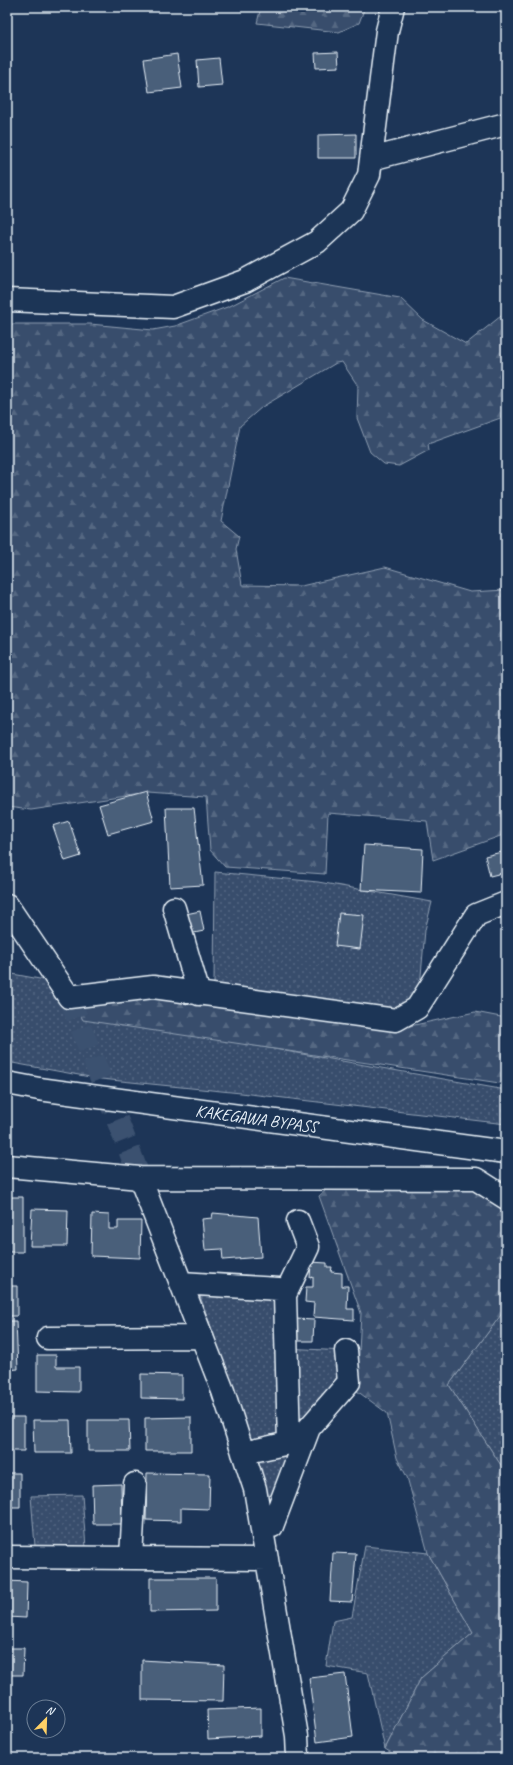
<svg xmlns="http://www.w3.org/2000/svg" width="513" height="1765" font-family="Caveat,sans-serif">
<defs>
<pattern id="grass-dots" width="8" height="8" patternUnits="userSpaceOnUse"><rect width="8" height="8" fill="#374d6c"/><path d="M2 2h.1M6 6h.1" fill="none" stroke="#546782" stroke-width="1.8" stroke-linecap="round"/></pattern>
<pattern id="forest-firs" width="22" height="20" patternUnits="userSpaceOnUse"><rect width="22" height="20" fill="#374d6c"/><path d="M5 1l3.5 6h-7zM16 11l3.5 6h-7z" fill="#546782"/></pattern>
</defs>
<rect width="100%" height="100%" fill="#1d3557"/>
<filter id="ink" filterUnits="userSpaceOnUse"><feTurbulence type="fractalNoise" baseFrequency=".025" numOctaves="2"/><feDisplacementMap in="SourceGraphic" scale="8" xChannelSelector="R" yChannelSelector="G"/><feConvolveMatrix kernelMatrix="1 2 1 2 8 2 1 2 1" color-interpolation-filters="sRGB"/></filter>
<g filter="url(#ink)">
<!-- grass -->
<path fill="url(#grass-dots)" stroke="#909fb2" d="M 215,872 L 318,882 L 432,902 L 425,930 L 419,998 L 383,1011 L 214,984 Z
M 7,973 L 56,982 L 70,1013 L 506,1090 L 506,1124 L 241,1093 L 101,1079 L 7,1062 Z
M 200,1296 L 287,1300 L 284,1348 L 346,1351 L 349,1382 L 304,1428 L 272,1519 L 250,1438 Z
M 506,1308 L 506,1471 L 504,1470 L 449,1385 Z
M 82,1495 L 86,1548 L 35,1546 L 31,1496 Z
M 365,1546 L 428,1553 L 473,1633 L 421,1678 L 385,1749 L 368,1673 L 326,1666 L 333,1621 L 352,1617 Z"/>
<!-- forest -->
<path fill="url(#forest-firs)" stroke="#909fb2" d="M 261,7 L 365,7 L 359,23 L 339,32 L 257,23 Z
M 284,278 L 400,298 L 423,320 L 466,344 L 506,312 L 506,416 L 428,444 L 429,450 L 399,466 L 384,464 L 370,452 L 357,418 L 358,386 L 342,362 L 336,363 L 262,407 L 240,426 L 221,521 L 239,536 L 236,549 L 242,585 L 301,586 L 385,567 L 470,592 L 506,590 L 506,834 L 433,860 L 427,821 L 328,813 L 325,874 L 225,867 L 210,850 L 206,797 L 147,793 L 31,810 L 7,807 L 7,324 L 90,324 L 153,330 L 175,326 L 230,306 Z
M 153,996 L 396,1029 L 475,1012 L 506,1018 L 506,1084 L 83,1020 L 73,1000 Z
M 405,1177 L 463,1185 L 506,1210 L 506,1308 L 449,1385 L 504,1470 L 506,1471 L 506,1758 L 400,1758 L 385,1749 L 421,1678 L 473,1633 L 428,1553 L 407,1477 L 397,1458 L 387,1413 L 357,1391 L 361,1313 L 319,1196 L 326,1190 Z"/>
<!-- building -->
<path fill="#495e7a" stroke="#e8f1f8" d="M 338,52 L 339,67 L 316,68 L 315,53 Z
M 177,54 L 182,88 L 149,92 L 144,59 Z
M 219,58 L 222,85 L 199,87 L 197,60 Z
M 356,134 L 356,158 L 318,158 L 318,135 Z
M 146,792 L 154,821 L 108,834 L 99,805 Z
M 166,808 L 194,808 L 203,885 L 170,887 Z
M 69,821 L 81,856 L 65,861 L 53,826 Z
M 364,845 L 423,849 L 421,893 L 361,890 Z
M 506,851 L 506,872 L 490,876 L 485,856 Z
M 200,911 L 204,931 L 189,934 L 186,914 Z
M 339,913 L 364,915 L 360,949 L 335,946 Z
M 7,1197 L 23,1197 L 23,1252 L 7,1252 Z
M 32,1209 L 68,1210 L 67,1246 L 30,1246 Z
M 213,1213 L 258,1217 L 261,1257 L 223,1260 L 222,1249 L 205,1250 L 202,1219 L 212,1218 Z
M 92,1214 L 109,1215 L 109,1229 L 118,1229 L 118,1221 L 141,1221 L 140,1258 L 91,1256 Z
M 311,1262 L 327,1263 L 327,1267 L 332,1267 L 331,1272 L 342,1273 L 342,1286 L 348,1286 L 347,1309 L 354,1309 L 354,1320 L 313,1317 L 314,1303 L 305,1302 L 306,1287 L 313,1287 L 313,1277 L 310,1278 Z
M 7,1286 L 17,1286 L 17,1316 L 7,1316 Z
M 296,1319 L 314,1320 L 313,1341 L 296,1341 Z
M 7,1321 L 16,1321 L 18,1369 L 7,1370 Z
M 37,1355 L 56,1355 L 56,1367 L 79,1367 L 79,1392 L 37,1391 Z
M 141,1374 L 182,1375 L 182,1399 L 141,1398 Z
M 7,1417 L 24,1417 L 24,1451 L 7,1451 Z
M 191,1417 L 191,1451 L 145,1451 L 145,1418 Z
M 33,1420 L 70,1420 L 71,1453 L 34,1453 Z
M 88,1420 L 129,1420 L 130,1451 L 88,1451 Z
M 7,1473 L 20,1473 L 20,1507 L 7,1507 Z
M 147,1473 L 210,1474 L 209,1509 L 181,1508 L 181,1521 L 146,1520 Z
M 121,1484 L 122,1524 L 93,1524 L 92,1485 Z
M 333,1553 L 356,1554 L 352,1602 L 330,1601 Z
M 150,1578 L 216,1578 L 216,1611 L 150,1612 Z
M 7,1581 L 27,1582 L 26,1618 L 7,1617 Z
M 7,1648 L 24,1648 L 23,1675 L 7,1675 Z
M 142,1660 L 224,1665 L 223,1701 L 142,1700 Z
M 345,1674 L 353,1737 L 317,1742 L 309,1678 Z
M 261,1708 L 261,1736 L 208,1739 L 207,1710 Z"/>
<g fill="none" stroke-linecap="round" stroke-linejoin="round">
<!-- minor-tunnel -->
<path stroke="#3b516f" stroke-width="22" stroke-dasharray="22 11" stroke-linecap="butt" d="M 69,997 L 140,1178"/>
<!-- minor casing -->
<g stroke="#e8f1f8" stroke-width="25">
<path id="minor" d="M 371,159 L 506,124
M 7,300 L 173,307 L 245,281 L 317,242 L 351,211 L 369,175 L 387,31 L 393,7
M 7,905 L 69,997 L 153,987 L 396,1020 L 417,1008 L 476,915 L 506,903
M 174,908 L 199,994
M 7,1166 L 140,1178 L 476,1179 L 506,1198
M 140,1178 L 223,1391 L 255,1489 L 297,1736 L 298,1758
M 181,1283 L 279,1289 L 285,1295 L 289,1443 L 243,1453
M 285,1295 L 308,1247 L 298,1221
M 48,1338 L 201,1337
M 262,1527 L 272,1526 L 309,1428 L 349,1382 L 346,1351
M 7,1557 L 267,1559
M 131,1558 L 135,1484"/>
</g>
<!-- highway casing -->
<g stroke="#e8f1f8" stroke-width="25">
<g id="highway">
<path id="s1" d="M 7,1083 L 39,1089 L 506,1152"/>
</g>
</g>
<!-- minor -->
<use href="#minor" stroke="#1d3557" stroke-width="22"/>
<!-- highway -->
<use href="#highway" stroke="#1d3557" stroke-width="22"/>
</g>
</g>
<g text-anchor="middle" stroke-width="3" stroke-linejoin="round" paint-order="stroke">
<!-- street labels -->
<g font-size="17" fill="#e8f1f8" stroke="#1d3557">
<text dy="6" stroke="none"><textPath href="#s1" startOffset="252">KAKEGAWA BYPASS</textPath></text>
</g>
</g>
<!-- margin -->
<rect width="513" height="1765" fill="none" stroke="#1d3557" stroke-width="24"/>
<rect x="12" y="12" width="489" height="1741" fill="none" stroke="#e8f1f8" stroke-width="1.5" filter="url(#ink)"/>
<!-- north arrow -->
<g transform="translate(46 1719) rotate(23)"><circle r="19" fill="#1d3557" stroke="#6e8097"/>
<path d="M0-3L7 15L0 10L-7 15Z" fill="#ffd166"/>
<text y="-6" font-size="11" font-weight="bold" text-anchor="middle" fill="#e8f1f8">N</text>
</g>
</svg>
